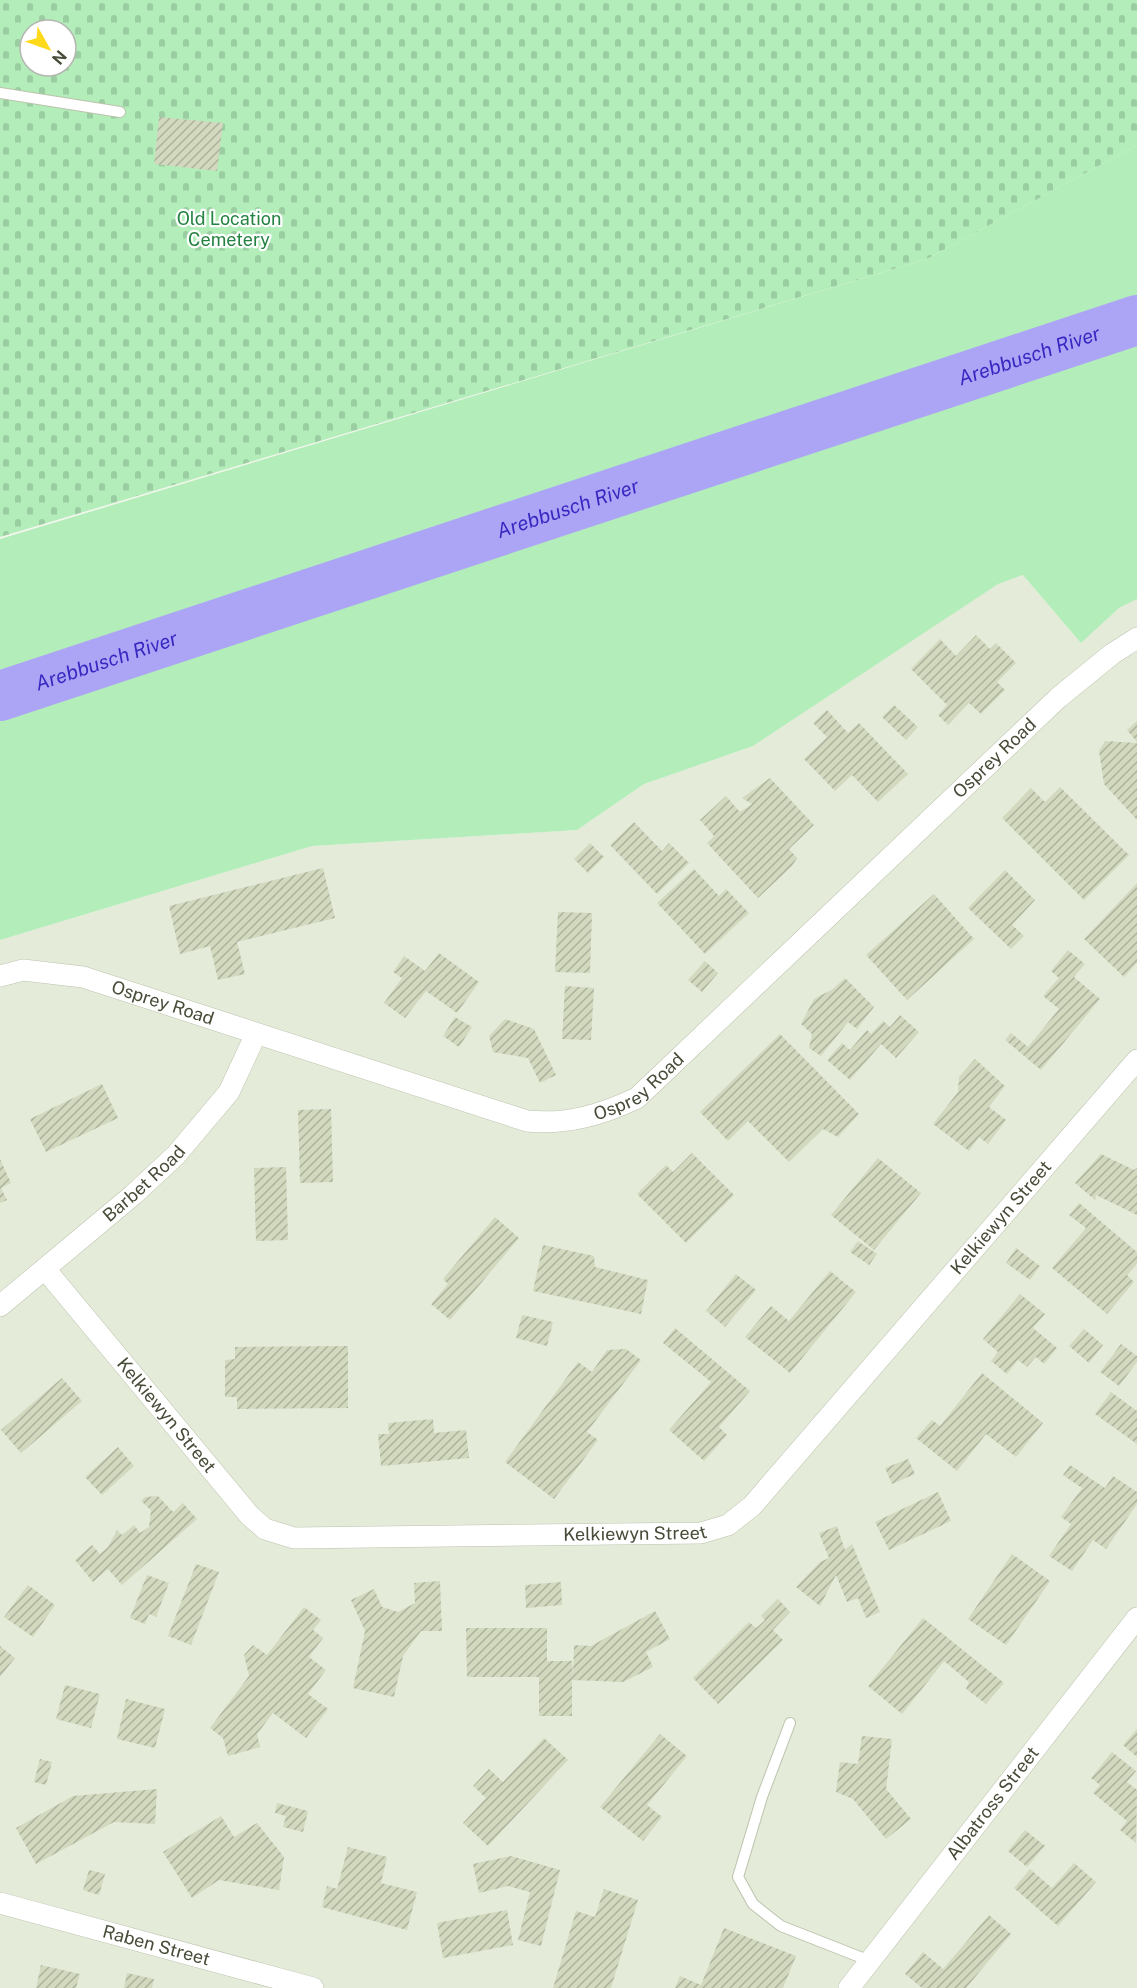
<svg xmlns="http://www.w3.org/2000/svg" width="1137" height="1988" font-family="'Public Sans',sans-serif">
<defs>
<pattern id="cemetery-stones" width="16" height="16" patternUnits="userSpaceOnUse" patternTransform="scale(1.5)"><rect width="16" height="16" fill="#b2edba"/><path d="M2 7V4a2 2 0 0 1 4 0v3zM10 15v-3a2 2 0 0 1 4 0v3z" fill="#9acda1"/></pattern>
<pattern id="building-hatch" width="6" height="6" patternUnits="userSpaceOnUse" patternTransform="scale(1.5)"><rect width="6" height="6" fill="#d2d9bf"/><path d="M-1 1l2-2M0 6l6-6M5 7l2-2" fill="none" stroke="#acb29c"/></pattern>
</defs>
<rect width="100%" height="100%" fill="#f2f6eb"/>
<!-- residential -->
<path fill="#e4ebd9" d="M 1023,575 L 1081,643 L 1119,608 L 1137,599 L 1137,1988 L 0,1988 L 0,940 L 312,846 L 577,830 L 644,784 L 753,746 L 997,584 Z"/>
<!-- grass -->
<path fill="#b2edba" d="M 1137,145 L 1137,599 L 1119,608 L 1081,643 L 1023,575 L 998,584 L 753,746 L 644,784 L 577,830 L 312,846 L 0,940 L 0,539 L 927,259 Z"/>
<!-- cemetery -->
<path fill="url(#cemetery-stones)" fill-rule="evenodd" d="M 0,0 L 1137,0 L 1137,145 L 927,259 L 0,537 ZM 30,30 L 66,30 L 66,66 L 30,66 Z"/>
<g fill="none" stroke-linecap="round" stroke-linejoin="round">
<!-- river -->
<path stroke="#aca5f6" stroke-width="50" id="s1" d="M 0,696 L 1137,320"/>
</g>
<!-- building -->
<path fill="url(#building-hatch)" d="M 159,117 L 223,123 L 217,171 L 154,164 Z
M 976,635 L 990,649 L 996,643 L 1016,663 L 997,682 L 1005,690 L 981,714 L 969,703 L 948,725 L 938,715 L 947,705 L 911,669 L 940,639 L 956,656 Z
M 894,705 L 918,727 L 906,740 L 882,717 Z
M 827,710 L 848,733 L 859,723 L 908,774 L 878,802 L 852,775 L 835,791 L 804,759 L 827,737 L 813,723 Z
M 1137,721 L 1137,742 L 1127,730 Z
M 1105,741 L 1137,743 L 1137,820 L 1104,784 L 1099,751 Z
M 770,778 L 814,825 L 789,849 L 797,858 L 792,866 L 758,898 L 707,843 L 714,836 L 700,820 L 726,796 L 740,812 L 752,804 L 742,798 Z
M 1060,787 L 1129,855 L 1084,900 L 1002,818 L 1031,788 L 1045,802 Z
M 634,822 L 662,851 L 669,843 L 689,863 L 657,894 L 610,845 Z
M 590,843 L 604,857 L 588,873 L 574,859 Z
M 323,868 L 335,918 L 237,942 L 245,974 L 218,980 L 210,946 L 180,954 L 169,906 Z
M 694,869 L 719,896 L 726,889 L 749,913 L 705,954 L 657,903 Z
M 1005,870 L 1035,900 L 1012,925 L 1024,936 L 1011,949 L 968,908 Z
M 1137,883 L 1137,963 L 1124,977 L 1084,939 Z
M 934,894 L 974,939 L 907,1000 L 866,955 Z
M 558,912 L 592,913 L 590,973 L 555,972 Z
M 1068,950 L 1085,964 L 1074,977 L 1100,999 L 1041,1070 L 1005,1040 L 1011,1033 L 1028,1047 L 1059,1009 L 1043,996 L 1059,978 L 1051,971 Z
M 439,953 L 479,982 L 457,1013 L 426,991 L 405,1018 L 384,1003 L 402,978 L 393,972 L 404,956 L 425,971 Z
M 705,961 L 718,973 L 702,992 L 688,980 Z
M 845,978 L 874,1007 L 857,1029 L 848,1022 L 821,1056 L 809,1048 L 812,1034 L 801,1024 L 814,999 L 833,989 Z
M 565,986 L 594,988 L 591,1040 L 562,1039 Z
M 900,1015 L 919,1032 L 896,1058 L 881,1044 L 850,1080 L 827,1060 L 842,1043 L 850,1050 L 867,1030 L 871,1034 L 883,1021 L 890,1027 Z
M 455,1017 L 472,1027 L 459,1047 L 443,1036 Z
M 505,1019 L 534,1029 L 556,1075 L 540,1083 L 528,1058 L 493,1052 L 489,1036 Z
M 780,1034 L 859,1114 L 838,1137 L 823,1129 L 789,1162 L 748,1121 L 728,1141 L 700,1112 Z
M 975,1059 L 1005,1086 L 989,1107 L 1006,1120 L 988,1144 L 979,1137 L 969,1151 L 933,1124 L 958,1092 L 959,1077 Z
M 102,1084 L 118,1118 L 46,1152 L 30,1119 Z
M 331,1109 L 333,1182 L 300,1183 L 298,1110 Z
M 692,1153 L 734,1195 L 686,1243 L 637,1194 L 666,1165 L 673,1172 Z
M 1101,1154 L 1134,1170 L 1137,1168 L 1137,1215 L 1096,1195 L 1095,1200 L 1075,1183 Z
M 878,1158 L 921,1193 L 874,1250 L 831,1215 Z
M 0,1159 L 11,1183 L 1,1188 L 7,1200 L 0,1203 Z
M 286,1167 L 288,1240 L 256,1241 L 254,1168 Z
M 1079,1203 L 1137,1252 L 1137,1264 L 1127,1275 L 1134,1282 L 1107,1314 L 1052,1268 L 1086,1228 L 1069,1215 Z
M 495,1217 L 519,1238 L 450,1320 L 431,1304 L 448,1284 L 443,1279 Z
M 858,1241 L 877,1254 L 869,1265 L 850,1252 Z
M 543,1245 L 594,1256 L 595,1267 L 648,1280 L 641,1314 L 533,1291 Z
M 1016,1248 L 1040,1266 L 1030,1280 L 1006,1263 Z
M 830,1271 L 856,1292 L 790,1373 L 745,1337 L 771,1306 L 789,1321 Z
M 736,1274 L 756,1290 L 725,1327 L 706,1311 Z
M 1020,1294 L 1045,1314 L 1033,1328 L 1057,1348 L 1044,1364 L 1036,1357 L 1027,1367 L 1018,1360 L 1007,1374 L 991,1361 L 998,1352 L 983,1339 Z
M 522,1315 L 553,1322 L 547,1346 L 516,1338 Z
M 675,1328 L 750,1391 L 719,1427 L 727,1435 L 704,1461 L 669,1430 L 711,1382 L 663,1343 Z
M 1084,1329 L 1103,1345 L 1089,1363 L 1069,1346 Z
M 1121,1344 L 1137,1356 L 1137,1362 L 1119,1386 L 1100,1372 Z
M 348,1346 L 348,1408 L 237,1409 L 237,1397 L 225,1397 L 225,1360 L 235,1359 L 235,1347 Z
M 626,1349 L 641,1360 L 587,1432 L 598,1440 L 554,1499 L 505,1462 L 578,1362 L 592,1372 L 607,1350 Z
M 982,1373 L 1043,1423 L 1016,1457 L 986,1434 L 957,1471 L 916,1438 L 932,1420 L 940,1426 Z
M 62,1378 L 82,1401 L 21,1453 L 1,1430 Z
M 1111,1392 L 1137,1411 L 1137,1444 L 1095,1414 Z
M 433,1419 L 434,1433 L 466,1430 L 469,1458 L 381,1466 L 378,1434 L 389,1434 L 388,1423 Z
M 118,1447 L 134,1466 L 102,1495 L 85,1477 Z
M 908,1459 L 915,1474 L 892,1484 L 885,1468 Z
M 1070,1465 L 1105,1488 L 1113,1476 L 1137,1492 L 1137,1504 L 1106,1549 L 1093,1540 L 1072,1571 L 1049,1556 L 1071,1524 L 1061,1517 L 1082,1488 L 1063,1475 Z
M 938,1492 L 951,1521 L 889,1550 L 875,1522 Z
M 158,1496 L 173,1512 L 183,1503 L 197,1519 L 122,1585 L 108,1569 L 93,1582 L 75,1560 L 92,1545 L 100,1554 L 108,1547 L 117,1530 L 122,1535 L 134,1525 L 140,1533 L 149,1527 L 151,1510 L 141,1501 L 145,1497 Z
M 837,1526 L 845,1550 L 852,1544 L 880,1612 L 866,1618 L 858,1598 L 847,1602 L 836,1575 L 820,1606 L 796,1587 L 820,1562 L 829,1558 L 819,1533 Z
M 1012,1554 L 1050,1581 L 1006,1645 L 968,1619 Z
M 196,1564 L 219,1572 L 191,1645 L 168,1636 Z
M 147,1575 L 169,1583 L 156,1617 L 149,1614 L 145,1624 L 130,1618 Z
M 440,1581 L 442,1631 L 421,1631 L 403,1656 L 394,1697 L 353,1688 L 365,1631 L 351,1600 L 374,1589 L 382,1607 L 398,1612 L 415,1603 L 414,1583 Z
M 561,1582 L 562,1605 L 526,1608 L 525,1585 Z
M 28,1585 L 55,1605 L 33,1637 L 4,1617 Z
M 778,1599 L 790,1612 L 773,1630 L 783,1640 L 718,1704 L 693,1678 L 749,1622 L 756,1628 L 765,1620 L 761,1616 Z
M 304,1607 L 321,1620 L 313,1630 L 323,1638 L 309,1657 L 326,1670 L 308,1694 L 328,1709 L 306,1738 L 273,1713 L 257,1734 L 260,1747 L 228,1756 L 223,1738 L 210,1728 L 249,1676 L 244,1655 L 253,1645 L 267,1655 Z
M 655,1611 L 670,1639 L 646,1652 L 653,1667 L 623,1682 L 572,1680 L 572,1716 L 539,1716 L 539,1677 L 467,1677 L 466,1628 L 547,1628 L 547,1661 L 572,1661 L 573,1677 L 574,1645 L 591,1646 Z
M 923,1618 L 1004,1683 L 986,1704 L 966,1689 L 969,1682 L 944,1661 L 902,1714 L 868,1686 Z
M 0,1646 L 15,1658 L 0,1677 Z
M 65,1685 L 100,1694 L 91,1728 L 56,1719 Z
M 126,1699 L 165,1709 L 155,1748 L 117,1739 Z
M 1137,1729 L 1137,1757 L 1123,1745 Z
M 660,1734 L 687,1756 L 647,1805 L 662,1817 L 643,1841 L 600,1807 Z
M 862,1736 L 892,1739 L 886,1789 L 911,1819 L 886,1839 L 853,1799 L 836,1792 L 840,1762 L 858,1764 Z
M 544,1738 L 568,1760 L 488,1846 L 463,1823 L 486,1798 L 473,1786 L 489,1769 L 503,1782 Z
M 1112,1752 L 1136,1771 L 1127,1782 L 1137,1790 L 1136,1843 L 1120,1830 L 1127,1821 L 1093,1793 L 1100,1785 L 1091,1778 Z
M 40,1759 L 52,1762 L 46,1785 L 34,1782 Z
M 157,1789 L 155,1824 L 114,1822 L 36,1864 L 16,1828 L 73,1796 Z
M 277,1803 L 308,1811 L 303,1832 L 283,1827 L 286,1816 L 275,1813 Z
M 221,1816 L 234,1837 L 257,1823 L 284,1857 L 279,1890 L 219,1880 L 192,1898 L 163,1852 Z
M 1025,1830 L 1045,1846 L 1027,1867 L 1008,1851 Z
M 348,1847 L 387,1857 L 381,1883 L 417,1892 L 407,1930 L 322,1907 L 327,1886 L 337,1889 Z
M 511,1856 L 560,1870 L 541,1946 L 518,1940 L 530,1892 L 508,1886 L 479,1893 L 473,1864 Z
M 1074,1863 L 1096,1882 L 1058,1926 L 1014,1888 L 1030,1869 L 1052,1888 Z
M 89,1870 L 105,1874 L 99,1895 L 83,1890 Z
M 604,1889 L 638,1900 L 611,1988 L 553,1988 L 576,1911 L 595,1917 Z
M 507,1910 L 513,1945 L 443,1958 L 437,1923 Z
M 989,1915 L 1011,1934 L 966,1988 L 922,1988 L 905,1974 L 923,1952 L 943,1969 Z
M 724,1928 L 796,1956 L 783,1988 L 675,1988 L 680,1976 L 701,1985 Z
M 41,1965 L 80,1974 L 76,1988 L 36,1988 Z
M 127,1973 L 154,1979 L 152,1988 L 124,1988 Z"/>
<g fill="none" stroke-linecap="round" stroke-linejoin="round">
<!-- lane casing -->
<g stroke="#bcc3ad" stroke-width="12">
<path id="lane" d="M 0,93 L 120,112
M 790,1723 L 762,1797 L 738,1877 L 753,1904 L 781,1926 L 870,1961"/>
</g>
<!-- street casing -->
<g stroke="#bcc3ad" stroke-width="22">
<g id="street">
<path id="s2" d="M 0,976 L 23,970 L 83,977 L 527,1121 C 567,1125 601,1115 637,1098 L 1058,698 L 1112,654 L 1137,638"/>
<path id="s3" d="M 45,1269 L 250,1516 L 265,1529 L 294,1538 L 701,1533 L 728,1525 L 752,1506 L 1137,1060"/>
<path id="s4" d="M 0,1306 L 133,1195 L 176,1155 L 229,1092 L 256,1034"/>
<path id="s5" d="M 0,1903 L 313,1988"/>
<path id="s6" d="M 849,1988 L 1137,1618"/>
</g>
</g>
<!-- lane -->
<use href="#lane" stroke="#fff" stroke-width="10"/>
<!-- street -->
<use href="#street" stroke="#fff" stroke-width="21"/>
</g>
<g text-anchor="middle" stroke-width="4.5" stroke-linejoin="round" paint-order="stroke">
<!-- park labels -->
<g font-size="18" fill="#258342" stroke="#fff">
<text x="229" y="225">Old Location<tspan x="229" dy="21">Cemetery</tspan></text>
</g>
<!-- street labels -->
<g font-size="18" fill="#464c38" stroke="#fff">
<text dy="6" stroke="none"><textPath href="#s2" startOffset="1158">Osprey Road</textPath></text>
<text dy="6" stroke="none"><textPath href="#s2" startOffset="168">Osprey Road</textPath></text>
<text dy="6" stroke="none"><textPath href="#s2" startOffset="672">Osprey Road</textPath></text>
<text dy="6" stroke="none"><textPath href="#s4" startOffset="189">Barbet Road</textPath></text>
<text dy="6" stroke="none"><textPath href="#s3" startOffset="1218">Kelkiewyn Street</textPath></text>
<text dy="6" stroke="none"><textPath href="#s3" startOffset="190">Kelkiewyn Street</textPath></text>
<text dy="6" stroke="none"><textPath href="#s3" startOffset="712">Kelkiewyn Street</textPath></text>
<text dy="6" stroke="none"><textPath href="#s6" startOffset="234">Albatross Street</textPath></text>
<text dy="6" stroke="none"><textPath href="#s5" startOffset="162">Raben Street</textPath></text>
</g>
<!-- water labels -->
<g font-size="20" font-style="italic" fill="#3828c1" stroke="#fff">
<text dy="7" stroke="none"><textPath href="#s1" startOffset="1084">Arebbusch River</textPath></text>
<text dy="7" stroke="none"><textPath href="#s1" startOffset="598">Arebbusch River</textPath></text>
<text dy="7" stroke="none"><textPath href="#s1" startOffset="112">Arebbusch River</textPath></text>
</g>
</g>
<!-- north arrow -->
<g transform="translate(48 48) rotate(130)"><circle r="28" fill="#ffffff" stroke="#b5b7af" stroke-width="1.5"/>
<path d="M0-4.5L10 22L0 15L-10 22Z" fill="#ffda1a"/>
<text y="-9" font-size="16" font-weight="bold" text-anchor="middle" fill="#464c38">N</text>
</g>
</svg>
